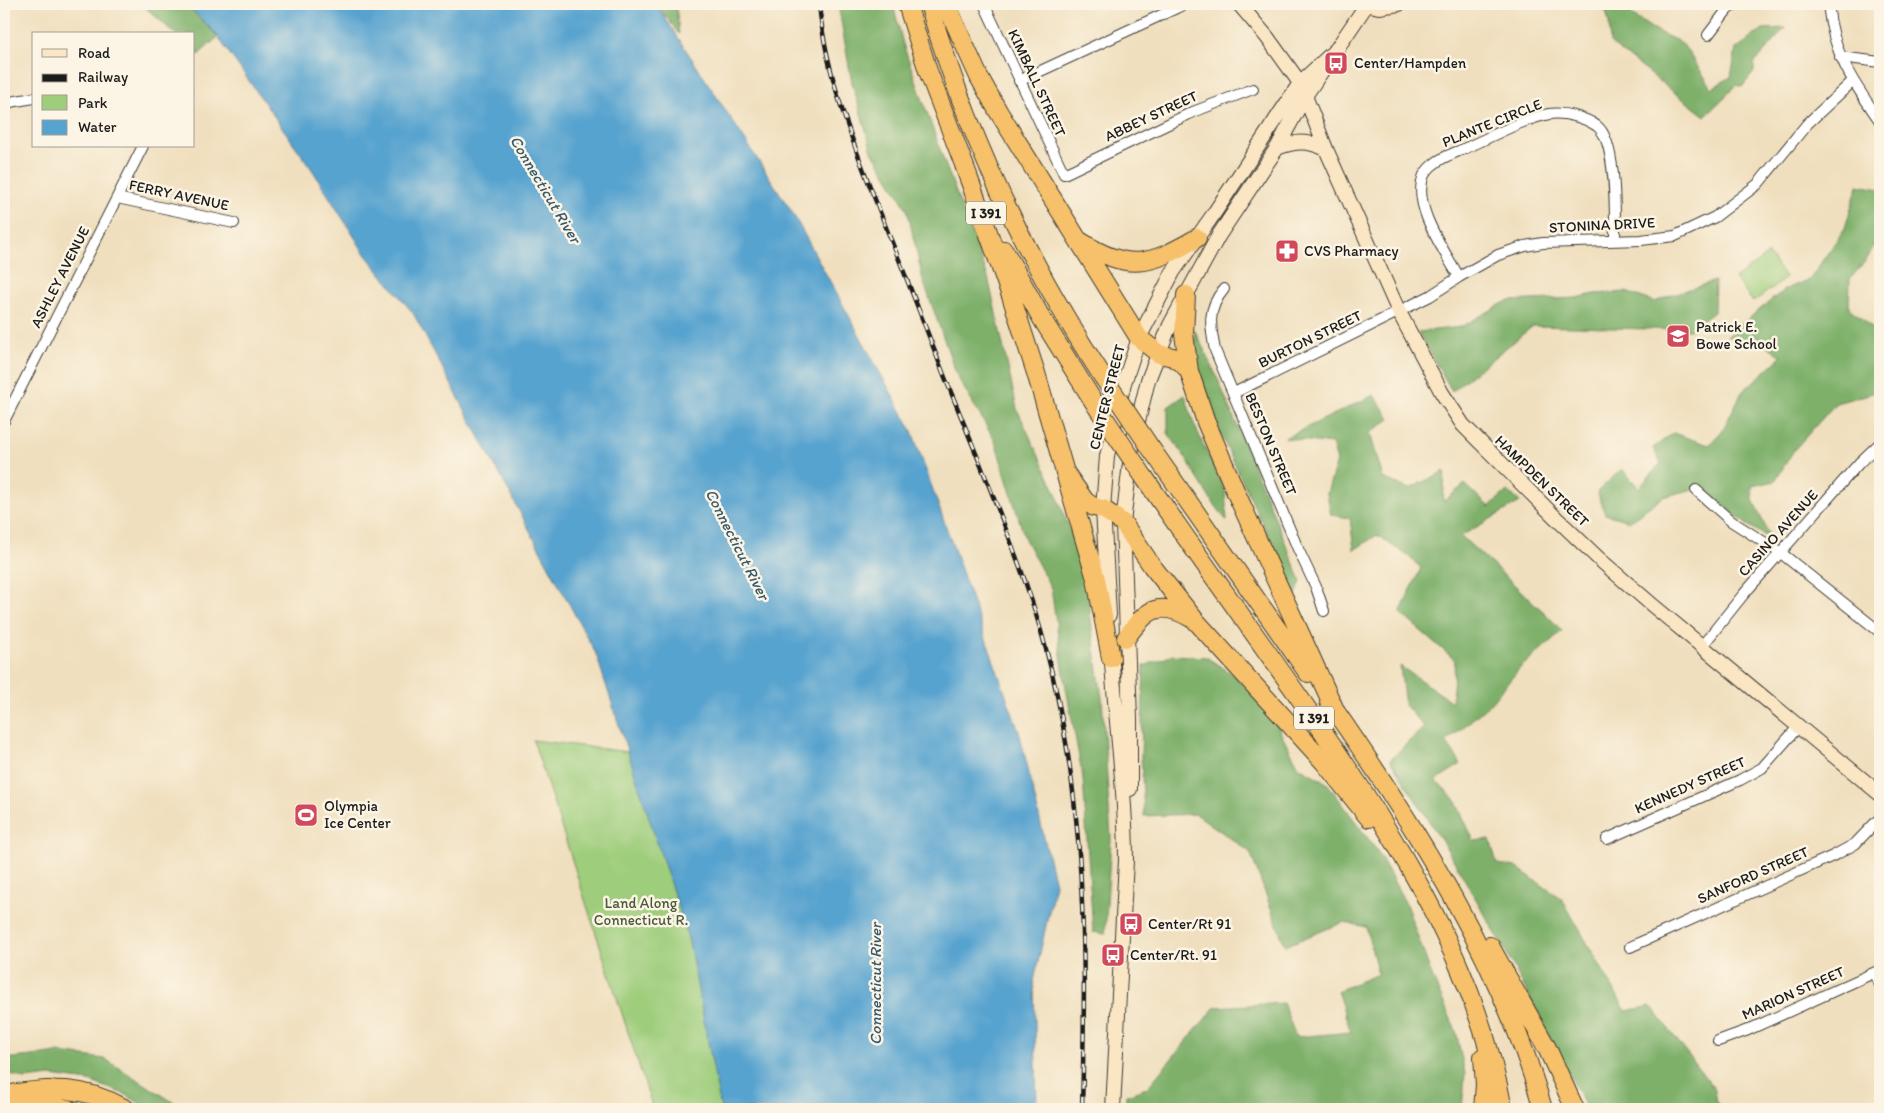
<svg xmlns="http://www.w3.org/2000/svg" width="1884" height="1113" font-family="Itim,sans-serif">
<rect width="100%" height="100%" fill="#fcf5e5"/>
<filter id="ink" filterUnits="userSpaceOnUse"><feTurbulence type="fractalNoise" baseFrequency=".02" numOctaves="2"/><feDisplacementMap in="SourceGraphic" scale="10" xChannelSelector="R" yChannelSelector="G"/><feConvolveMatrix kernelMatrix="1 2 1 2 8 2 1 2 1" color-interpolation-filters="sRGB"/></filter>
<filter id="wash" filterUnits="userSpaceOnUse"><feTurbulence type="fractalNoise" baseFrequency=".0096" numOctaves="4" result="noise"/><feDisplacementMap in="SourceGraphic" scale="20" xChannelSelector="R" yChannelSelector="G"/><feGaussianBlur stdDeviation="1.12" result="paint"/><feColorMatrix in="noise" values="0 0 0 0 0 0 0 0 0 0 0 0 0 0 0 0 0 1.4 0 .05"/><feComposite in="paint" operator="in"/></filter>
<g filter="url(#wash)">
<rect width="100%" height="100%" fill="#f0dfbe"/>
<!-- green -->
<path fill="#9ecd7b" stroke="#5d744c" d="M 1768,254 L 1786,278 L 1753,302 L 1735,279 Z
M 533,740 L 628,752 L 752,1109 L 653,1109 Z"/>
<!-- forest -->
<path fill="#7eb06b" stroke="#4d6644" d="M 142,4 L 186,4 L 218,37 L 198,55 L 194,51 L 194,34 L 175,34 Z
M 657,4 L 676,4 L 679,34 Z
M 838,4 L 893,4 L 903,44 L 943,158 L 988,277 L 1017,409 L 1056,493 L 1087,576 L 1092,629 L 1102,698 L 1111,839 L 1105,934 L 1093,932 L 1083,778 L 1066,688 L 1051,588 L 1025,539 L 995,441 L 957,376 L 923,280 L 907,209 L 872,151 L 852,83 Z
M 1603,4 L 1632,4 L 1630,14 L 1656,31 L 1682,43 L 1712,88 L 1731,77 L 1736,49 L 1763,29 L 1785,28 L 1754,64 L 1754,72 L 1742,87 L 1737,85 L 1705,116 L 1610,43 L 1609,21 Z
M 1858,185 L 1880,189 L 1880,234 L 1867,259 L 1850,279 L 1849,308 L 1880,334 L 1880,391 L 1836,403 L 1794,450 L 1775,481 L 1752,486 L 1753,500 L 1771,539 L 1746,524 L 1701,487 L 1663,497 L 1629,521 L 1605,514 L 1597,492 L 1622,469 L 1639,488 L 1661,463 L 1653,448 L 1673,433 L 1709,445 L 1722,431 L 1742,392 L 1782,356 L 1763,343 L 1727,336 L 1784,290 L 1810,279 L 1845,228 Z
M 1715,281 L 1714,312 L 1690,330 L 1533,326 L 1452,391 L 1418,332 L 1461,327 L 1507,301 L 1576,298 L 1595,294 L 1626,292 L 1655,302 L 1671,295 Z
M 1194,329 L 1217,377 L 1301,581 L 1296,595 L 1220,433 L 1197,364 Z
M 1185,395 L 1194,424 L 1225,491 L 1227,521 L 1209,497 L 1185,457 L 1168,433 L 1168,407 Z
M 1374,395 L 1390,419 L 1370,433 L 1383,478 L 1409,489 L 1445,471 L 1443,502 L 1465,484 L 1489,507 L 1507,491 L 1520,502 L 1461,536 L 1546,614 L 1562,631 L 1520,668 L 1491,703 L 1446,742 L 1461,764 L 1436,780 L 1455,800 L 1474,841 L 1490,839 L 1497,864 L 1516,867 L 1562,899 L 1626,1011 L 1651,1006 L 1715,1090 L 1718,1109 L 1587,1109 L 1503,946 L 1450,854 L 1390,760 L 1424,727 L 1405,705 L 1400,666 L 1452,702 L 1455,660 L 1400,613 L 1421,568 L 1408,556 L 1377,535 L 1354,550 L 1350,518 L 1331,515 L 1327,493 L 1337,461 L 1332,444 L 1285,438 Z
M 1173,655 L 1206,657 L 1234,675 L 1271,714 L 1299,767 L 1327,783 L 1378,852 L 1406,904 L 1432,976 L 1456,1031 L 1465,1074 L 1462,1109 L 1126,1109 L 1126,1095 L 1147,1088 L 1215,1007 L 1283,1003 L 1296,1037 L 1351,1032 L 1337,991 L 1378,974 L 1366,927 L 1344,922 L 1285,946 L 1250,852 L 1196,814 L 1144,816 L 1141,756 L 1144,666 Z
M 60,1053 L 105,1059 L 184,1109 L 148,1109 L 127,1095 L 89,1081 L 51,1076 L 25,1079 L 4,1072 L 4,1059 Z"/>
<!-- water -->
<path fill="#57a3cf" stroke="#3a6076" d="M 186,4 L 656,4 L 792,212 L 912,431 L 1020,735 L 1055,884 L 1034,981 L 1037,1109 L 721,1109 L 688,938 L 596,654 L 413,313 L 365,254 L 313,171 L 215,33 Z"/>
</g>
<g filter="url(#ink)">
<g fill="none" stroke-linecap="round" stroke-linejoin="round">
<!-- street casing -->
<g stroke="#3c3934" stroke-width="12">
<path id="street" d="M 984,4 L 1064,174 L 1193,112 L 1253,89
M 1828,4 C 1833,54 1852,81 1880,121
M 1708,35 L 1727,10 L 1735,4
M 1840,57 L 1880,62
M 1019,81 L 1185,4
M 4,103 L 34,98
M 117,198 L 234,223
M 1459,277 C 1445,251 1411,206 1424,175 C 1426,172 1431,166 1434,164 C 1443,156 1458,152 1468,147 C 1493,136 1523,119 1549,114 C 1564,112 1584,117 1597,126 C 1617,141 1615,216 1615,241
M 1224,289 C 1207,309 1210,326 1215,350 L 1298,549 L 1316,587 L 1324,611
M 1234,393 L 1430,296 L 1459,277 L 1498,255 L 1525,246 L 1543,243 L 1641,240 L 1675,236 L 1715,217 L 1758,184 L 1807,124 L 1853,81
M 4,421 L 143,146
M 1696,490 L 1731,521 L 1781,553 L 1880,632
M 1702,646 L 1743,595 L 1860,462 L 1880,443
M 1607,839 L 1740,780 L 1762,768 L 1798,727
M 1630,947 L 1835,855 L 1855,844 L 1880,818
M 1875,973 L 1880,985
M 1718,1041 L 1748,1030 L 1880,970"/>
</g>
<!-- secondary casing -->
<g stroke="#3c3934" stroke-width="16">
<path id="secondary" d="M 1239,4 L 1267,37 L 1300,83 L 1326,149 L 1399,312 L 1442,393 L 1463,425 L 1556,518 L 1599,559 L 1651,604 L 1880,794
M 1366,4 L 1379,7 L 1399,4
M 1277,148 C 1295,141 1308,140 1326,149
M 1109,615 L 1103,509 L 1107,456 L 1124,383 L 1139,338 L 1173,272 L 1213,215 L 1300,83 L 1339,47
M 1111,648 C 1115,719 1126,789 1126,860 L 1113,1109
M 1130,789 L 1130,719 L 1123,523 L 1132,446 L 1148,380 L 1170,325 L 1219,235 L 1277,148 L 1305,96 L 1367,4"/>
</g>
<!-- highway casing -->
<g stroke="#3c3934" stroke-width="20">
<path id="highway" d="M 907,4 L 928,71 L 968,175
M 929,4 C 968,137 1027,261 1103,377
M 946,4 L 979,77 L 998,111 L 1139,338 L 1159,354 L 1173,357 L 1182,363 L 1189,371 L 1206,422 L 1237,495 L 1335,710
M 964,165 L 1011,296 L 1036,373 L 1096,579 L 1111,658
M 1080,241 C 1129,272 1149,266 1197,238
M 1004,250 L 1042,319 L 1097,407
M 1186,295 L 1184,334 L 1189,371
M 1150,447 L 1308,673
M 1065,472 L 1085,501 L 1094,507 L 1103,509 L 1123,523 L 1152,566 L 1195,620 L 1324,762 L 1369,818
M 1144,477 C 1193,549 1244,619 1294,690 C 1384,818 1474,953 1503,1109
M 1126,638 C 1146,610 1158,599 1191,618
M 1329,702 C 1416,827 1501,961 1543,1109
M 1490,946 L 1547,1048 L 1575,1109
M 1483,1057 L 1485,1085 L 1483,1109
M 4,1095 C 51,1087 83,1085 126,1109
M 4,1108 L 41,1105 L 68,1109"/>
</g>
<!-- street -->
<use href="#street" stroke="#fff" stroke-width="10"/>
<!-- secondary -->
<use href="#secondary" stroke="#fbe6c4" stroke-width="14"/>
<!-- highway -->
<use href="#highway" stroke="#f6c16b" stroke-width="18"/>
<!-- rail casing -->
<g stroke="#1c1c1c" stroke-width="4.5">
<path id="rail" d="M 819,4 C 827,85 860,160 889,235 C 909,283 927,332 946,380 C 974,448 1002,515 1026,584 C 1086,755 1087,931 1082,1109"/>
</g>
<!-- rail -->
<use href="#rail" stroke="#fcf5e5" stroke-width="2.5" stroke-dasharray="8" stroke-linecap="butt"/>
<!-- highway-bridge casing -->
<g stroke="#3c3934" stroke-width="20" stroke-linecap="butt">
<path id="highway-bridge" d="M 1103,377 L 1150,447
M 1097,407 L 1144,477"/>
</g>
<!-- highway-bridge -->
<use href="#highway-bridge" stroke="#f6c16b" stroke-width="18"/>
</g>
</g>
<!-- icons -->
<defs>
<g id="bus-square" transform="scale(1.25)"><rect x="-9" y="-9" width="18" height="18" rx="4" fill="#d1495b" stroke="#fcf5e5"/><path d="M-5-6H5V4H4V6H2V4H-2V6H-4V4H-5ZM-3.5-4V0h7V-4ZM-3.5 1.2v1.5H-2V1.2ZM2 1.2v1.5H3.5V1.2Z" fill="#fff"/></g>
<g id="pharmacy-square" transform="scale(1.25)"><rect x="-9" y="-9" width="18" height="18" rx="4" fill="#d1495b" stroke="#fcf5e5"/><path d="M-2-6h4v4h4v4h-4v4h-4v-4h-4v-4h4Z" fill="#fff"/></g>
<g id="school-square" transform="scale(1.25)"><rect x="-9" y="-9" width="18" height="18" rx="4" fill="#d1495b" stroke="#fcf5e5"/><path d="M0-5L7-2L0 1L-7-2ZM-4 1L0 2.5L4 1V4Q0 6-4 4Z" fill="#fff"/></g>
<g id="stadium-square" transform="scale(1.25)"><rect x="-9" y="-9" width="18" height="18" rx="4" fill="#d1495b" stroke="#fcf5e5"/><path d="M0-5a6.5 5 0 1 0 0 10a6.5 5 0 1 0 0-10ZM-3.5-1.8h7v3.6h-7Z" fill="#fff"/></g>
</defs>
<g fill-rule="evenodd">
<use href="#bus-square" x="1336" y="63"/>
<use href="#pharmacy-square" x="1287" y="251"/>
<use href="#school-square" x="1678" y="336"/>
<use href="#stadium-square" x="306" y="815"/>
<use href="#bus-square" x="1131" y="924"/>
<use href="#bus-square" x="1113" y="955"/>
</g>
<g text-anchor="middle" stroke-width="5" stroke-linejoin="round" paint-order="stroke">
<!-- shield labels -->
<g fill="#fcf5e5" stroke="#5f5d58" stroke-width="1">
<rect x="966" y="201.5" width="40" height="23" rx="4"/>
<rect x="1294" y="706.5" width="40" height="23" rx="4"/>
</g>
<g font-size="14" font-weight="bold" fill="#1c1c1c">
<text x="986" y="218">I 391</text>
<text x="1314" y="723">I 391</text>
</g>
<!-- poi labels -->
<g font-size="15" fill="#1c1c1c" stroke="#fcf5e5" text-anchor="start">
<text x="1354" y="68">Center/Hampden</text>
<text x="1304" y="256">CVS Pharmacy</text>
<text x="1696" y="332">Patrick E.<tspan x="1696" dy="17">Bowe School</tspan></text>
<text x="324" y="811">Olympia<tspan x="324" dy="17">Ice Center</tspan></text>
<text x="1148" y="929">Center/Rt 91</text>
<text x="1130" y="960">Center/Rt. 91</text>
</g>
<!-- street labels -->
<g font-size="15" fill="#1c1c1c" stroke="#fcf5e5">
<text transform="translate(1037 83) rotate(65)" y="5">KIMBALL STREET</text>
<text transform="translate(1151 116) rotate(-25)" y="5">ABBEY STREET</text>
<text transform="translate(1492 123) rotate(-22)" y="5">PLANTE CIRCLE</text>
<text transform="translate(179 195) rotate(12)" y="5">FERRY AVENUE</text>
<text transform="translate(1602 225) rotate(-3)" y="5">STONINA DRIVE</text>
<text transform="translate(60 277) rotate(-63)" y="5">ASHLEY AVENUE</text>
<text transform="translate(1310 339) rotate(-26)" y="5">BURTON STREET</text>
<text transform="translate(1107 397) rotate(-76)" y="5">CENTER STREET</text>
<text transform="translate(1271 444) rotate(67)" y="5">BESTON STREET</text>
<text transform="translate(1542 481) rotate(44)" y="5">HAMPDEN STREET</text>
<text transform="translate(1778 533) rotate(-48)" y="5">CASINO AVENUE</text>
<text transform="translate(1690 785) rotate(-24)" y="5">KENNEDY STREET</text>
<text transform="translate(1753 875) rotate(-24)" y="5">SANFORD STREET</text>
<text transform="translate(1793 993) rotate(-24)" y="5">MARION STREET</text>
</g>
<!-- park labels -->
<g font-size="15" fill="#4a5a3d" stroke="#fcf5e5">
<text x="641" y="908">Land Along<tspan x="641" dy="17">Connecticut R.</tspan></text>
</g>
<!-- water labels -->
<g font-size="16" font-style="italic" fill="#37596d" stroke="#fcf5e5">
<text transform="translate(546 189) rotate(59)" y="6">Connecticut River</text>
<text transform="translate(738 544) rotate(63)" y="6">Connecticut River</text>
<text transform="translate(875 984) rotate(-90)" y="6">Connecticut River</text>
</g>
</g>
<!-- margin -->
<rect width="1884" height="1113" fill="none" stroke="#fcf5e5" stroke-width="20"/>
<!-- legend -->
<rect x="32" y="32" width="162" height="115" fill="#fcf5e5" stroke="#a29e95"/>
<rect x="42" y="49" width="25" height="8" fill="#fbe6c4" stroke="#a29e95"/>
<text x="78" y="58" font-size="15" fill="#1c1c1c">Road</text>
<rect x="42" y="74" width="25" height="8" fill="#1c1c1c" stroke="#a29e95"/>
<text x="78" y="82" font-size="15" fill="#1c1c1c">Railway</text>
<rect x="42" y="95" width="25" height="15" fill="#9ecd7b" stroke="#a29e95"/>
<text x="78" y="108" font-size="15" fill="#1c1c1c">Park</text>
<rect x="42" y="120" width="25" height="15" fill="#57a3cf" stroke="#a29e95"/>
<text x="78" y="132" font-size="15" fill="#1c1c1c">Water</text>
</svg>
